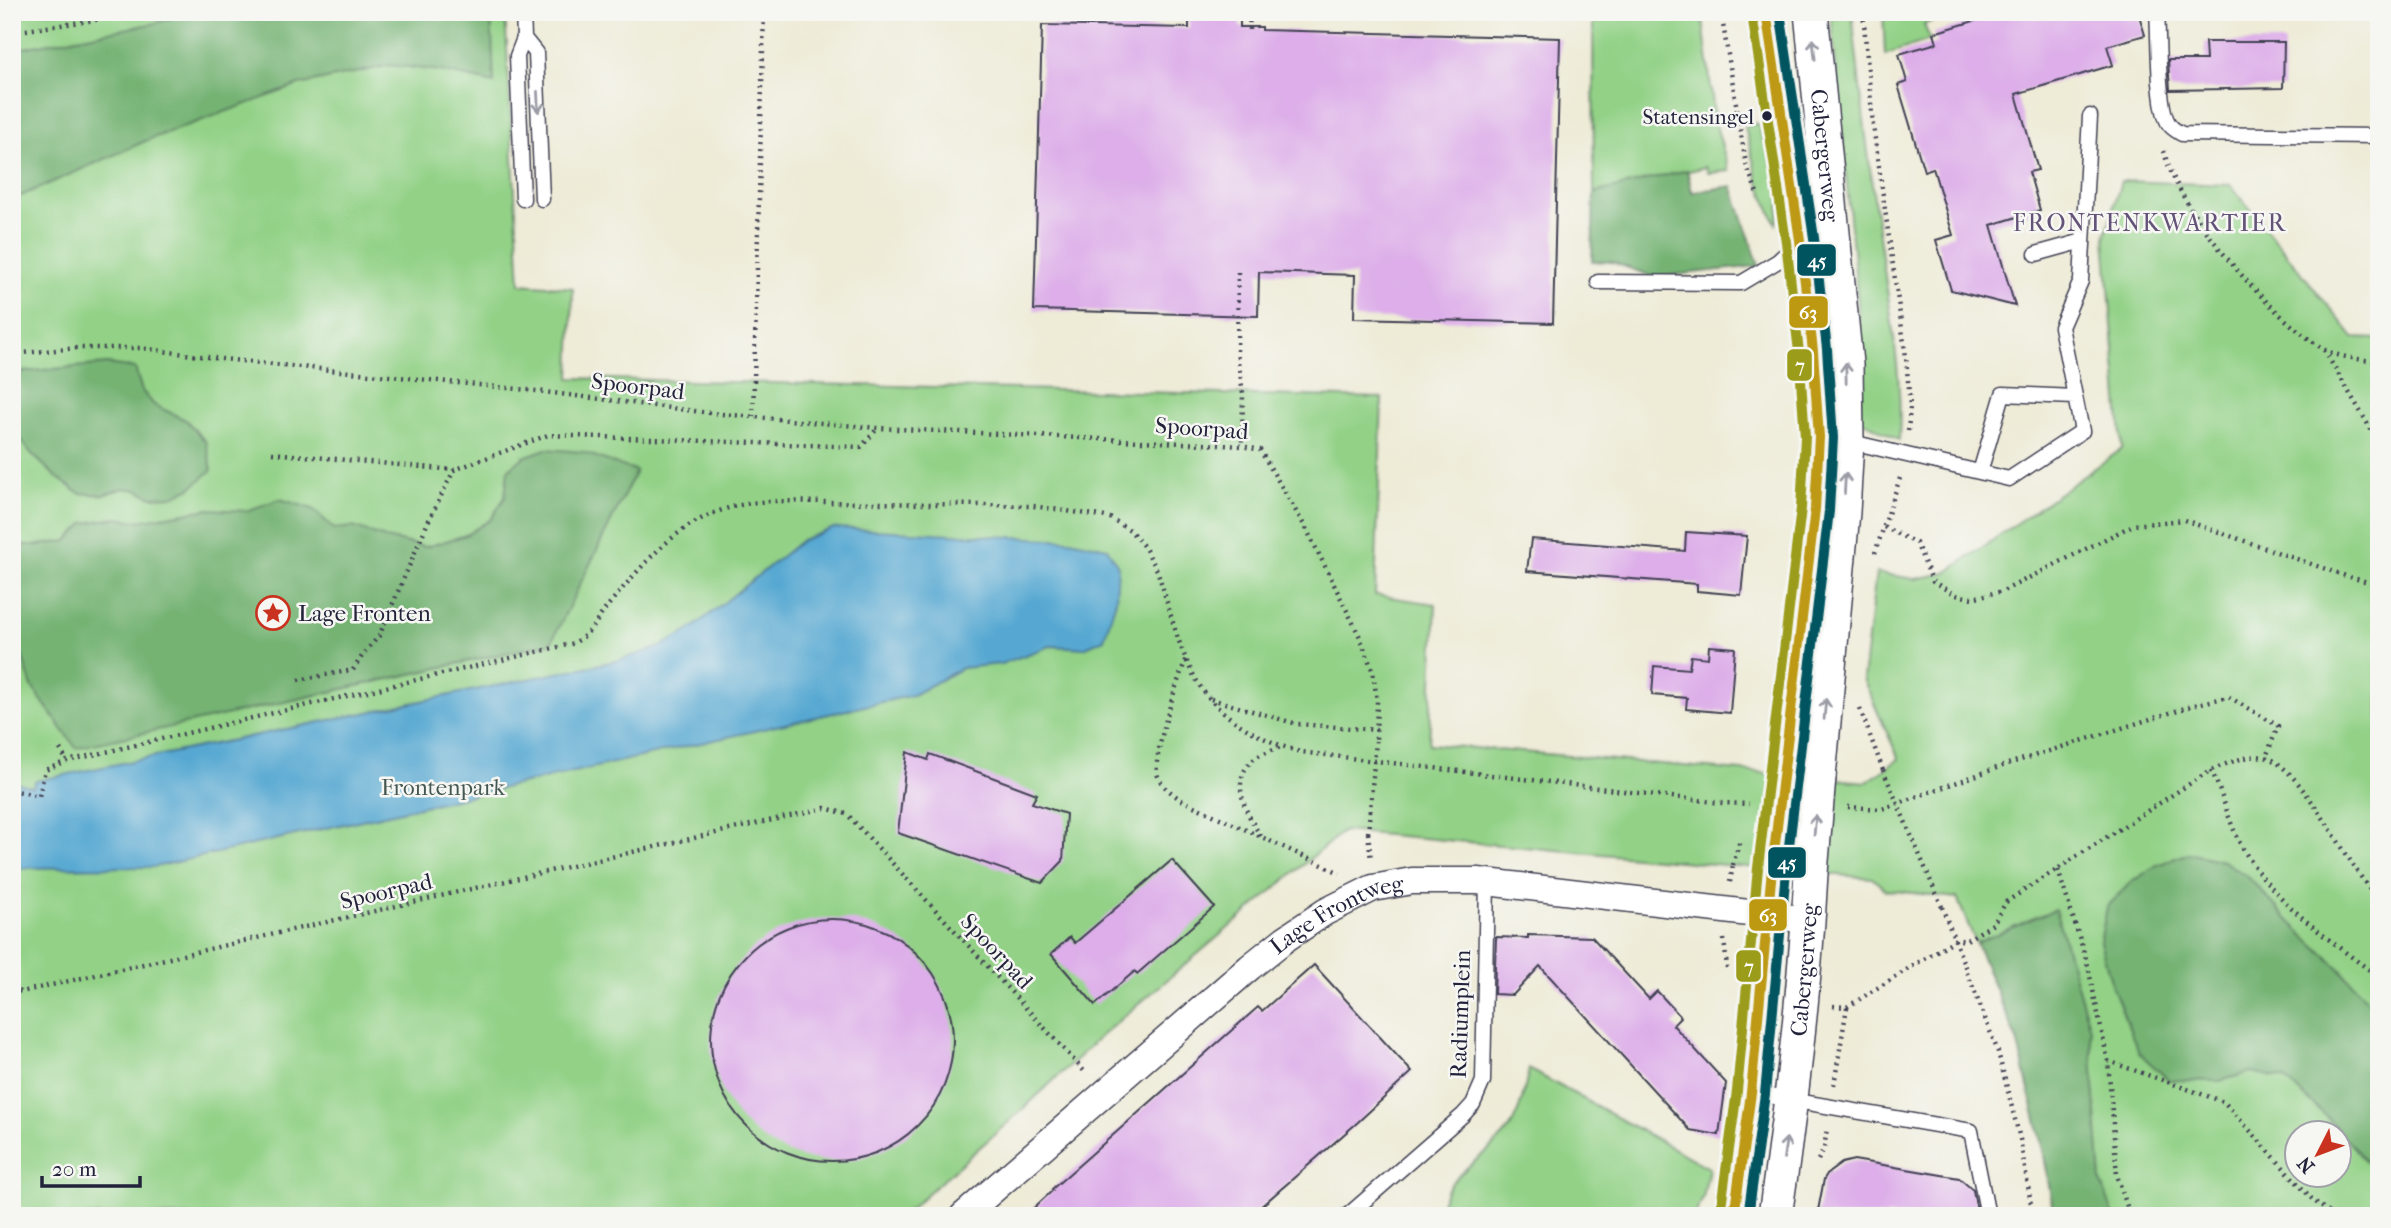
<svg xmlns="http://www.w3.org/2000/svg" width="2391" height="1228" font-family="'IM FELL French Canon',serif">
<rect width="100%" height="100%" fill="#f6f6f2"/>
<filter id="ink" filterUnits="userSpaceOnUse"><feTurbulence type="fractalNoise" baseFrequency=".0143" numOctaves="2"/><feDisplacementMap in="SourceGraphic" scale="14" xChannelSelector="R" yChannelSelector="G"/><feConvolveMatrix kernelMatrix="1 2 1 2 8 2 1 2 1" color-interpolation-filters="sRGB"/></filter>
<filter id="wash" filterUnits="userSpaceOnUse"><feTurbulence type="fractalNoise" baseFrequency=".00686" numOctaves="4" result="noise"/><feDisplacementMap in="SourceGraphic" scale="28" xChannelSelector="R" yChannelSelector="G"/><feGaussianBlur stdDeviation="1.57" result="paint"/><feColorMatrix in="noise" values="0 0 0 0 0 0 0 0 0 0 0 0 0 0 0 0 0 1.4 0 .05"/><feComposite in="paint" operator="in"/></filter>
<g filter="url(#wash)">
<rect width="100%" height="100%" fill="#eeebd7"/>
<!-- green -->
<path fill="#92d186" stroke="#5a7a60" stroke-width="2" fill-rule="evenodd" d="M 12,12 L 505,12 L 520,284 L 573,288 L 570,378 L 1382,398 L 1375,595 L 1436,604 L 1429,744 L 1867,782 L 1899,759 L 1863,679 L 1876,573 L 1915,579 L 1946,573 L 2122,449 L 2105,238 L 2121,181 L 2231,185 L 2354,338 L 2379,339 L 2379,1216 L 2054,1216 L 2044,1154 L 2018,1043 L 1957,898 L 1886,890 L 1872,878 L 1343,831 L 1102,1035 L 1022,1110 L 902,1216 L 16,1216 L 12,1214 ZM 2296,1134 L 2338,1134 L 2338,1176 L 2296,1176 Z
M 1593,12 L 1702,12 L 1715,122 L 1729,171 L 1708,173 L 1706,167 L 1594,193 Z
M 1831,12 L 1852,12 C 1860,92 1870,171 1881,250 C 1890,313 1903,376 1899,440 L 1859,419 L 1858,304 Z
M 1883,12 L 1961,12 L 1924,24 L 1930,40 L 1885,55 Z
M 1757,123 C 1768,153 1788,192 1776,224 L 1758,181 L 1745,127 Z
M 1529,1069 L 1709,1168 L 1703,1198 L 1694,1216 L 1439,1216 C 1440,1177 1482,1161 1505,1134 C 1520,1116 1524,1092 1529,1069 Z"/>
<!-- forest -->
<path fill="#75b373" stroke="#4c6a57" stroke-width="2" d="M 189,12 L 491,12 L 494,83 L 440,71 L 391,65 L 299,85 L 150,139 L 12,200 L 12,50 L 156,23 Z
M 1687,170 L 1692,192 L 1732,186 L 1759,266 L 1654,277 L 1612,262 L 1592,261 L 1594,193 Z
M 107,364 L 135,368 L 142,391 L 154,405 L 186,420 L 206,442 L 212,470 L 191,488 L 173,496 L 152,497 L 138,490 L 124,488 L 103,495 L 79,493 L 55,476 L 31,453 L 17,434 L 12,433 L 12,373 Z
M 546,449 L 583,452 L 636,471 L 551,643 L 76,748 L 32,687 L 22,656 L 12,645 L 12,545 L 38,545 L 67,541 L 85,523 L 115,518 L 138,521 L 208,509 L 246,511 L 280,499 L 313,509 L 334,529 L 353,527 L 385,538 L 426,547 L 466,535 L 491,519 L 505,497 L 508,470 L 524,457 Z
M 2189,853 L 2223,861 L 2248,877 L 2291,923 L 2342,971 L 2379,1014 L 2379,1176 L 2324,1114 L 2284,1079 L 2251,1072 L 2220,1081 L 2169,1080 L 2139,1053 L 2112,985 L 2100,942 L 2107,907 L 2129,884 L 2157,865 Z
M 2055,909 L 2090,1029 L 2101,1181 L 2114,1216 L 2054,1216 L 2044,1154 L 2018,1043 L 1976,943 Z"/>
<!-- water -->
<path fill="#57a8d2" stroke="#3c6586" stroke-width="2" d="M 834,528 L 1070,540 L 1107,548 L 1118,566 L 1116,601 L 1104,639 L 1084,648 L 1050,646 L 1001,664 L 962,668 L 913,695 L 155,867 L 12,868 L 14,859 L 12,857 L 12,777 L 14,782 L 33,787 L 35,781 L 620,660 L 660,647 L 690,630 L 802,540 Z"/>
<g id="blocks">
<!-- building -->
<path fill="#ddaee9" d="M 1189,12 L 1240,12 L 1240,27 L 1262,27 L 1262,30 L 1560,38 L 1553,323 L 1354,318 L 1355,275 L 1259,272 L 1258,316 L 1034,310 L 1042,25 L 1189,28 Z
M 2004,12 L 2138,12 L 2145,35 L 2107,46 L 2113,65 L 2016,94 L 2038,170 L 2029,172 L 2040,210 L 1991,225 L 2015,306 L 1951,290 L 1936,240 L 1953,235 L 1933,168 L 1924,171 L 1898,85 L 1907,82 L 1899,54 L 1937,43 L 1934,33 Z
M 2205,42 L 2284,42 L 2283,88 L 2170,90 L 2168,60 L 2206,60 Z
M 1686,532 L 1747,536 L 1741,595 L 1697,591 L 1697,584 L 1527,571 L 1531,539 L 1685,551 Z
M 1709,646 L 1735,648 L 1730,713 L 1686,709 L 1687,698 L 1652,695 L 1654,666 L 1689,669 L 1691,656 L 1708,658 Z
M 907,752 L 928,760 L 930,754 L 1037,794 L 1032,803 L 1066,814 L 1063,861 L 1042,883 L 898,833 Z
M 1172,860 L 1214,907 L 1137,974 L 1135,971 L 1095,1005 L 1051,954 L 1070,937 L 1075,943 Z
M711 1040a121 121 0 1 1 242 0a121 121 0 1 1-242 0Z
M 1528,935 L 1592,937 L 1649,999 L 1657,991 L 1681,1017 L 1673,1025 L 1726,1083 L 1719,1135 L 1690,1130 L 1540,966 L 1513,995 L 1494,994 L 1496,937 L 1528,938 Z
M 1314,965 L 1412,1072 L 1358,1122 L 1250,1216 L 1025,1216 L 1053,1190 L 1052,1189 L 1258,1007 L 1262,1011 Z
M 1854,1160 L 1959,1178 L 1973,1190 L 1978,1216 L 1817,1216 L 1824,1179 L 1827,1174 L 1842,1163 Z"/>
</g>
</g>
<g filter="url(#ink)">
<use href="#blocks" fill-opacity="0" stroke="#414052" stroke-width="2"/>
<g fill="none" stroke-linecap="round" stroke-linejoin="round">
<!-- service casing -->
<g stroke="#414052" stroke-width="17">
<path id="service" d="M 523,12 L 524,38 L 517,56 L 523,199
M 2157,12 C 2159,35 2157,108 2169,124 C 2172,129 2177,131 2182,134 L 2379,136
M 524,38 L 536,53 L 542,199
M 2036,254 L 2083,241
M 1598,282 L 1741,283 L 1778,261 L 1799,241
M 1847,441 L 2009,479 L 2082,431 L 2061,327 L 2081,281 L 2090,116
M 1980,472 L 2003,394 L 2075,397
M 1751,1093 L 1971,1131 L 1988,1216
M 1347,1216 L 1463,1115 L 1473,1104 L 1483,1081 L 1487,882"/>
</g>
<!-- minor casing -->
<g stroke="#414052" stroke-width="29">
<g id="minor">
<path id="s1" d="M 963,1216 L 1250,967 L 1285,939 L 1325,912 L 1373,888 L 1412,881 L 1478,881 L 1808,920"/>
</g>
</g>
<!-- tertiary casing -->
<g stroke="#414052" stroke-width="36">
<g id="tertiary">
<path d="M 1766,12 L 1800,240 L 1813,351 L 1819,437 L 1815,509 L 1785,774"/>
<path id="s2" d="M 1811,12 L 1846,364 L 1847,441 L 1843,512 L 1819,777"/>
<path d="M 1734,1216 L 1751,1093 L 1772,869"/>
<path id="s3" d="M 1775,1216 C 1792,1102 1805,988 1811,873"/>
</g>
</g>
<!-- path -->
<path stroke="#414052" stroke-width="4.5" stroke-dasharray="2 5" stroke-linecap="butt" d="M 1721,12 L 1746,164 L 1757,193
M 1863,12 L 1873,125 L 1906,357 L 1910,406 L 1908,432
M 1249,30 L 1250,12
M 12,32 L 109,18 L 129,12
M 2164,151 C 2177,210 2270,316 2322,348 C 2337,358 2361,359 2379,362
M 1238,272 L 1237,352 L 1243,393 L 1242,446
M 2324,350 L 2379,443
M 12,354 L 78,348 L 140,348 L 222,359 L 537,391 L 710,413 L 878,428 L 1242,446 L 1260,450 L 1307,530 L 1360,637 L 1373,672 L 1377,701 L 1376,741
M 753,417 L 764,12
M 272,453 L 454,470 L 548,435 L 861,447 L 877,429
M 1884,527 L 1916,543 L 1933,582 L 1956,595 L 1972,598 L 2003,591 L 2133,525 L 2184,520 L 2346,576 L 2379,585
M 1875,553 L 1900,478
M 2377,584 L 2379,563
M 1186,660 C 1177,680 1154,752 1157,773 C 1160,786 1173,794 1183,801 L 1340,873
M 298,680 L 353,670 L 364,653 L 379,636 L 428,522 L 454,470
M 1211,699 L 1297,724 L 1378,730
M 1860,709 L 1883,770
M 60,749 L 67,761
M 2211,770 C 2223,794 2228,821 2241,845 C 2270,899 2330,941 2379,977
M 12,790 L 39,796 L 45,770 L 67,761 L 571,644 C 591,636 597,618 611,602 C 659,545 695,504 774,501 L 1033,506 L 1101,516 L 1110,518 L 1130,530 L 1145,548 L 1157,570 C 1170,608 1178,652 1200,686 C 1221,719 1264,742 1301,752 L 1722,803 L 1749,804
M 1848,807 L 1882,809 L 2008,764 L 2201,703 L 2229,697 L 2278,726 L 2266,757
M 1368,833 L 1371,860
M 1261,836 C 1235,798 1227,760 1282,747
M 2058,870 L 2087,962 L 2108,1061 L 2117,1175 L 2130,1216
M 1730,882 L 1733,865
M 1942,907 L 1998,1052 L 2020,1139 L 2033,1216
M 1724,939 L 1727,968
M 12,989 L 21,992 L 825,808 L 847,814 L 1085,1072
M 1833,1006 L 1847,1007 L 1956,939 L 1965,941 L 1993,924 L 2006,902 L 2211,770 C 2227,764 2250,752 2268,758 C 2303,770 2350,869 2379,901
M 2108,1061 L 2224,1102 L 2312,1199 L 2333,1216
M 1834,1085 L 1847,1007
M 1818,1160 L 1824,1149 L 1827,1128"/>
<!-- service -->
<use href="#service" stroke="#fff" stroke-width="14"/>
<!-- minor -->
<use href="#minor" stroke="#fff" stroke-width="26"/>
<!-- tertiary -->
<use href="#tertiary" stroke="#fff" stroke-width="33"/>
<!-- tertiary-bridge casing -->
<g stroke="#414052" stroke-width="36" stroke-linecap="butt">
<path id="tertiary-bridge" d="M 1772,869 L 1785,774
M 1811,873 L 1819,777"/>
</g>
<!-- path-bridge -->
<path stroke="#414052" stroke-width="4.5" stroke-dasharray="2 5" stroke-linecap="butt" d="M 1883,770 L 1942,907
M 1368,833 L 1376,741
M 1733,865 L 1740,840"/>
<!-- tertiary-bridge -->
<use href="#tertiary-bridge" stroke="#fff" stroke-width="33"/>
<!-- bus-1 casing -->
<g stroke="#f6f6f2" stroke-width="16">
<path id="bus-1" d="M 1734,1216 L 1751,1093 L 1772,869 L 1815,509 L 1819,437 L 1813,351 L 1800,240 L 1766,12"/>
</g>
<!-- bus-2 casing -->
<g stroke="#f6f6f2" stroke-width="16">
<path id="bus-2" d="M 1748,1216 L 1765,1094 L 1786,871 L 1829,511 L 1833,438 L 1827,349 L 1814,238 L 1780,12"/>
</g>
<!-- bus-3 casing -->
<g stroke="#f6f6f2" stroke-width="16">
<path id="bus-3" d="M 1720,1214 L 1737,1091 L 1758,868 L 1801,508 L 1805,437 L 1799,352 L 1786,242 L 1752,14"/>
</g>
<!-- bus-1 -->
<use href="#bus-1" stroke="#bd9912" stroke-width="10"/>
<!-- bus-2 -->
<use href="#bus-2" stroke="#005460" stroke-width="10"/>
<!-- bus-3 -->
<use href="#bus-3" stroke="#9c9c1b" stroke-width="10"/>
</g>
<!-- one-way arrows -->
<defs><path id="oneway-shaft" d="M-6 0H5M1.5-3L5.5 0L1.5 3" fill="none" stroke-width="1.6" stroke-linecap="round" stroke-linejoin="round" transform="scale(1.75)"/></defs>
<g stroke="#9c9ca7">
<use href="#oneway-shaft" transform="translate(1814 49) rotate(-96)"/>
<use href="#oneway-shaft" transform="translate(538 102) rotate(87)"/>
<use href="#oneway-shaft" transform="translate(1846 373) rotate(-91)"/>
<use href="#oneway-shaft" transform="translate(1845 483) rotate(-87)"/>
<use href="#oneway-shaft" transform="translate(1825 709) rotate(-85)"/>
<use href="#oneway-shaft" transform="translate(1815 825) rotate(-85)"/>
<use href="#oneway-shaft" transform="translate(1785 1148) rotate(-82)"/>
</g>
</g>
<!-- icons -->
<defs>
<g id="sight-ring" transform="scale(1.75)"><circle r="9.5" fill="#f6f6f2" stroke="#c8321e" stroke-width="1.5"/><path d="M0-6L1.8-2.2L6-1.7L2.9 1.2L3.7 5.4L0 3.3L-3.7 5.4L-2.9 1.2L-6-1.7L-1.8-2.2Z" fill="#c8321e"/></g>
</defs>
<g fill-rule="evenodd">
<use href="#sight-ring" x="273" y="613"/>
</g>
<!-- markers -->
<circle fill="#22223b" stroke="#f6f6f2" stroke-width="2.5" cx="1767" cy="116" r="6"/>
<g text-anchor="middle" stroke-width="5" stroke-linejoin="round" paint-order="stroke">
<!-- bus labels -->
<g font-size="21" fill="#22223b" stroke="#f6f6f2" text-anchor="end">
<text x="1754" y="124">Statensingel</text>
</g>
<!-- street labels -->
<g font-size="23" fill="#22223b" stroke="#f6f6f2">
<text dy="8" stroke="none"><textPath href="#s2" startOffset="144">Cabergerweg</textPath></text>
<text transform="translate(638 386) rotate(7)" y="8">Spoorpad</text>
<text transform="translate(1202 428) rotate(4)" y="8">Spoorpad</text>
<text transform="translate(386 891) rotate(-13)" y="8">Spoorpad</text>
<text dy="8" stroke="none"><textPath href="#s1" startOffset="483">Lage Frontweg</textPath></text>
<text transform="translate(997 951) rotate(47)" y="8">Spoorpad</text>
<text dy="8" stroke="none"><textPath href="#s3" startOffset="248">Cabergerweg</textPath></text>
<text transform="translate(1460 1014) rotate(-88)" y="8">Radiumplein</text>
</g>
<!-- poi labels -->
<g font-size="23" fill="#22223b" stroke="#f6f6f2" text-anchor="start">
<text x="298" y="621">Lage Fronten</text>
</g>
<!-- park labels -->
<g font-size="23" fill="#445752" stroke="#f6f6f2">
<text x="443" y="795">Frontenpark</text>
</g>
<!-- neighbourhood labels -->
<g font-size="24" letter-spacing="2" fill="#635378" stroke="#f6f6f2">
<text x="2150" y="231">FRONTENKWARTIER</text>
</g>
</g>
<g stroke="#f6f6f2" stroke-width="2.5">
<rect x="1796" y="243" width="41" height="34" rx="7" fill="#005460"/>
<rect x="1788" y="295" width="41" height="34" rx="7" fill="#bd9912"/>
<rect x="1786" y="348" width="27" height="34" rx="7" fill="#9c9c1b"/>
<rect x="1767" y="846" width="40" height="33" rx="7" fill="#005460"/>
<rect x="1748" y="898" width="40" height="34" rx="7" fill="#bd9912"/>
<rect x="1735" y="949" width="27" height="34" rx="7" fill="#9c9c1b"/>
</g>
<g font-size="19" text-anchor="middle" font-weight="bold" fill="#fff">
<text x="1817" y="267">45</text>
<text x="1808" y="319">63</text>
<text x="1800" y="372">7</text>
<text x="1787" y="869">45</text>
<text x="1768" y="922">63</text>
<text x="1749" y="973">7</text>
</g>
<!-- margin -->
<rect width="2391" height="1228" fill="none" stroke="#f6f6f2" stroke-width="42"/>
<!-- north arrow -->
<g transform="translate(2318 1154) rotate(228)"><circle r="33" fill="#f6f6f2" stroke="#a1a1a9" stroke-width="2"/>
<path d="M0-5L12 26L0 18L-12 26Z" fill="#c8321e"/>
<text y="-10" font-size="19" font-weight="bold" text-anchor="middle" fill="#22223b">N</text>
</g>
<!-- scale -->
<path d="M42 1176v10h98v-10" fill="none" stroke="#22223b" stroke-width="3.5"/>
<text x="52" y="1176" font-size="21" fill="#22223b" stroke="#f6f6f2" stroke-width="5" paint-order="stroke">20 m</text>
</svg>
